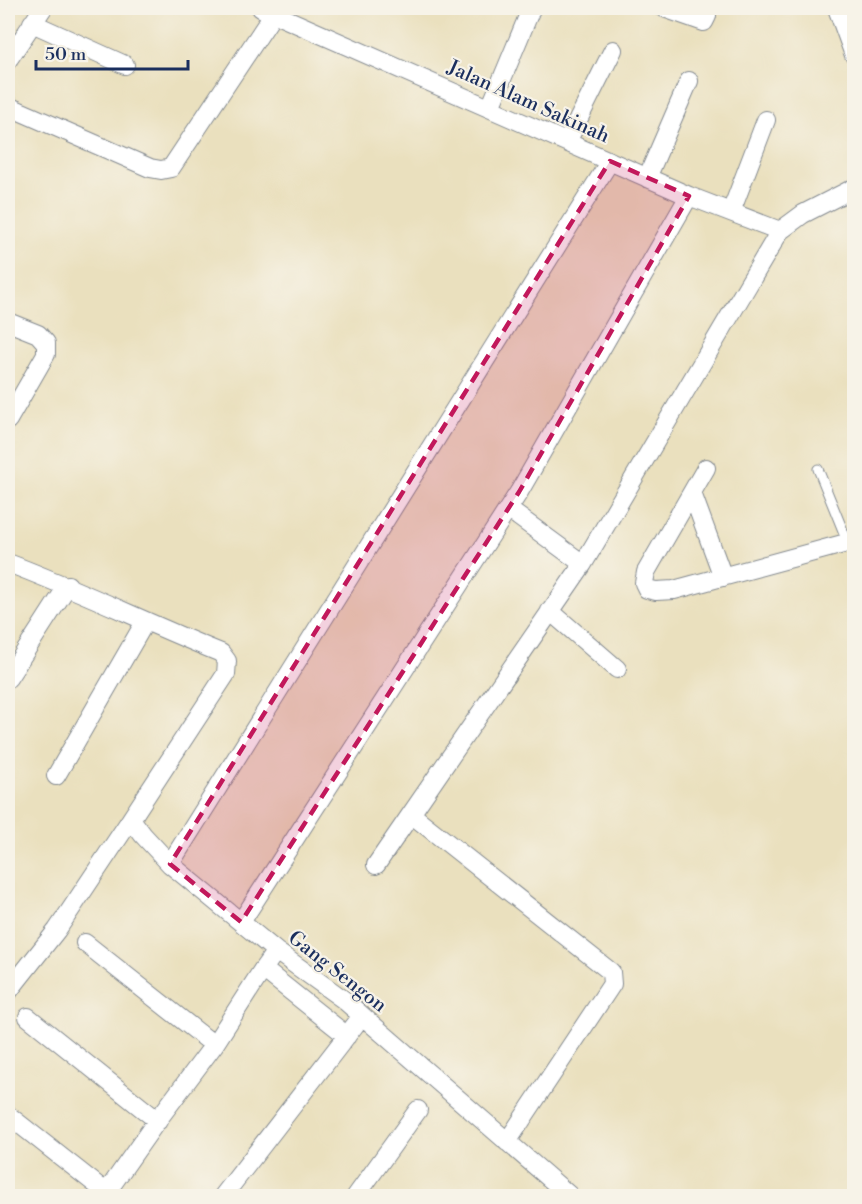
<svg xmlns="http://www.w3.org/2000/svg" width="862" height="1204" font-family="'Libre Bodoni',serif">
<rect width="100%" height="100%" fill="#f7f3e8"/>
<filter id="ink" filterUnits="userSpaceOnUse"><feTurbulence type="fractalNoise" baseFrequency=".0167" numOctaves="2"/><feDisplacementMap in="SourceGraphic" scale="12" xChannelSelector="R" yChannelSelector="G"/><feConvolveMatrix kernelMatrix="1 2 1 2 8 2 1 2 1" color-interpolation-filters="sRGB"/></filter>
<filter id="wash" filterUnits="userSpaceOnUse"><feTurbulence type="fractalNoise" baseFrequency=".008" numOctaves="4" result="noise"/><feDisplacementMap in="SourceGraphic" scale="24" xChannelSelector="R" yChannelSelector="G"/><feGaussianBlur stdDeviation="1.35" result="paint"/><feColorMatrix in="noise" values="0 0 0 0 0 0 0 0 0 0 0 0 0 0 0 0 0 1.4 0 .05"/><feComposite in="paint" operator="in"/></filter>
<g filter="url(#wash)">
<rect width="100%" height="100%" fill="#eae0be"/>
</g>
<g filter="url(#ink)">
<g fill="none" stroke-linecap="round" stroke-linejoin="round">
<!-- service casing -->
<g stroke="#82888e" stroke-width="11">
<path id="service" d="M 818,469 L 848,543"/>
</g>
<!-- minor casing -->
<g stroke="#82888e" stroke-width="20">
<path id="minor" d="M 261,8 L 689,196 L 780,231
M 664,8 L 704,22 L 707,16 L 707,8
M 837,8 L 854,55
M 32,23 L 125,65
M 8,60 L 43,8
M 8,106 L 150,168 L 161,170 L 171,168 L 274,13
M 490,108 L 531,9
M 567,142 L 613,50
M 647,178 L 689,81
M 731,212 L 766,120
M 8,322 L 38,334 L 46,343 L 46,354 L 8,420
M 706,468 L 646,572 L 644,583 L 647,589 L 656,591 L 674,590 L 854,541
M 692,493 L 723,577
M 508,509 L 583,564
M 8,563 C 80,590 149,624 221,653 L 227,661 L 226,674 L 131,819 L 143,835 L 170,864 L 276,951 L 344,1000 L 570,1196
M 550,611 L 617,669
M 8,678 L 68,585
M 56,776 L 145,622
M 411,814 L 611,972 L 612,984 L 507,1142
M 170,864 L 610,161
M 376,865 L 583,564 L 780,231 L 803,214 L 854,188
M 241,922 L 519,492 L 689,196
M 85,943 L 214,1045
M 263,969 L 347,1036
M 8,992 L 57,930 L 131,819
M 28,1017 L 158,1121
M 8,1115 L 107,1193
M 104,1196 L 154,1125 L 214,1045 L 263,969 L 276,951
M 223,1196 L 362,1016
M 356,1196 L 418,1110"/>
</g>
<!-- service -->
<use href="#service" stroke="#fff" stroke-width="9"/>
<!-- minor -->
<use href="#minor" stroke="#fff" stroke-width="18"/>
</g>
</g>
<!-- marked area -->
<path fill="#c2185b" fill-opacity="0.2" stroke="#c2185b" stroke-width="4.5" stroke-dasharray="12 8" stroke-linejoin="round" d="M 610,161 L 689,196 L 519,492 L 241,922 L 170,864 Z"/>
<g text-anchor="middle" stroke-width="4.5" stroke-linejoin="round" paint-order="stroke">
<!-- street labels -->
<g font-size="20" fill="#1b2f5e" stroke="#f7f3e8">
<text transform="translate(529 101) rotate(24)" y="7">Jalan Alam Sakinah</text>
<text transform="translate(338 971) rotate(38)" y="7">Gang Sengon</text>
</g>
</g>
<!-- margin -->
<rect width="862" height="1204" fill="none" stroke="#f7f3e8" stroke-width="30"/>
<!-- scale -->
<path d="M36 60v9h152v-9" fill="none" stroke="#1b2f5e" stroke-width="3"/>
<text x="45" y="60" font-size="18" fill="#1b2f5e" stroke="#f7f3e8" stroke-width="4.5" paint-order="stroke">50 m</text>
</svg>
